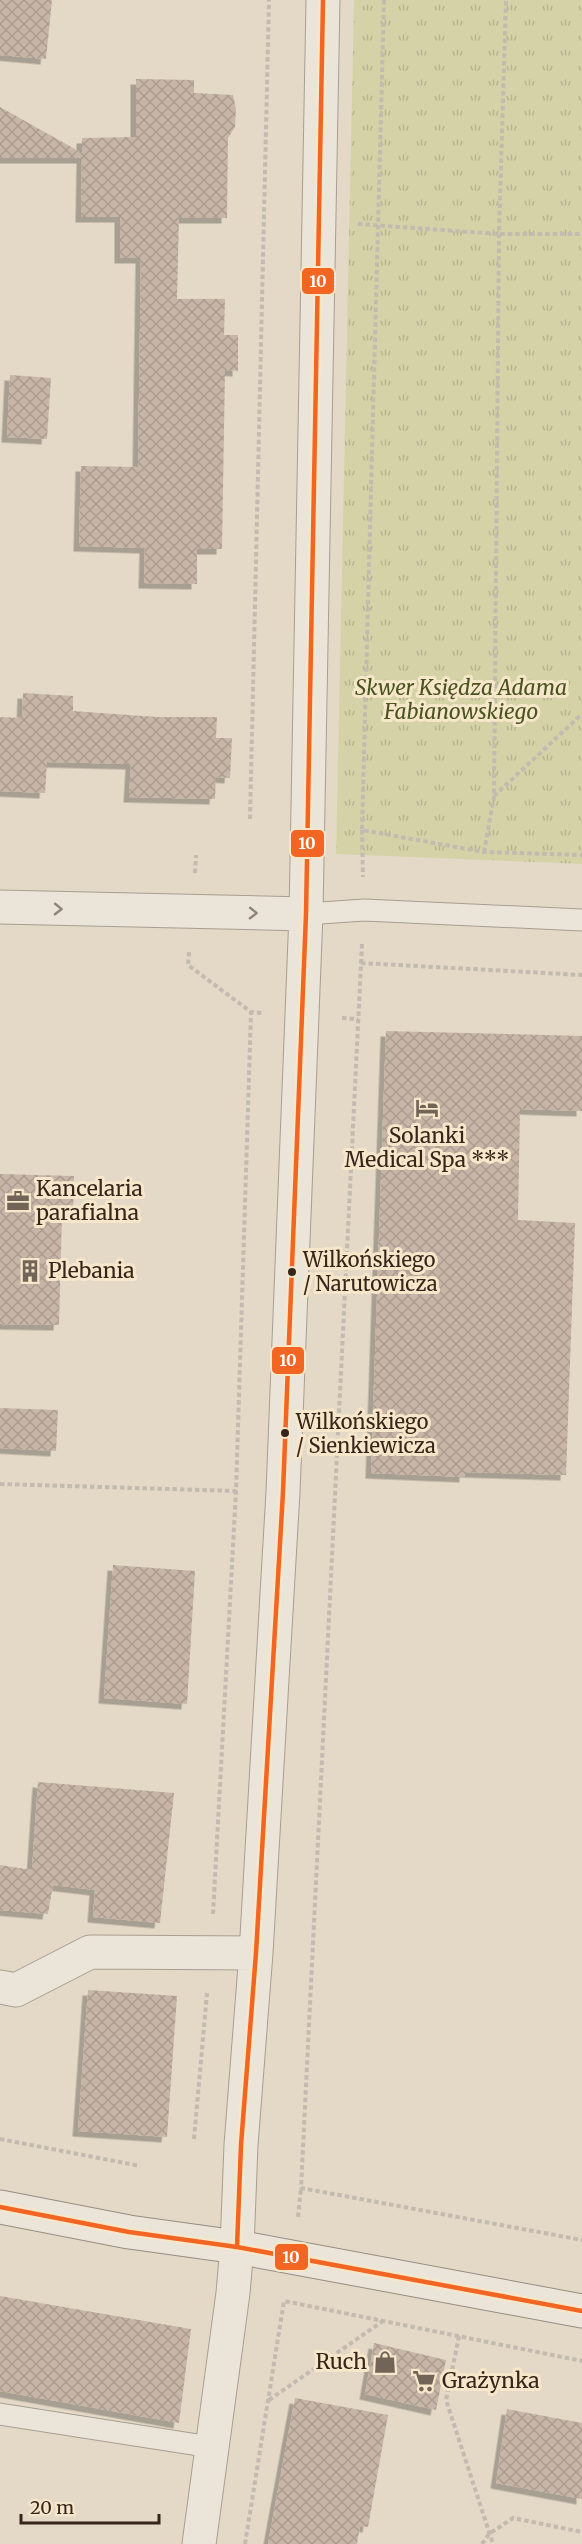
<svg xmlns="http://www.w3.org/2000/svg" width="582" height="2544" font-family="Merriweather,serif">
<defs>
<pattern id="grass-tufts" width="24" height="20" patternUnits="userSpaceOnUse" patternTransform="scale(1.5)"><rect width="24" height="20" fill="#d6d2a8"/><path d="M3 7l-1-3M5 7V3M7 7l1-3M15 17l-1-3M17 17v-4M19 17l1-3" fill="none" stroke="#b8b490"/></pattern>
<pattern id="building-cross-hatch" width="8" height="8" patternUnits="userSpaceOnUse" patternTransform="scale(1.5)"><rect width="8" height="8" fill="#c7b6a8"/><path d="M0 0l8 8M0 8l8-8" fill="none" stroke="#ac9c90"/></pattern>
<filter id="shadow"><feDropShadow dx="-5.5" dy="5.5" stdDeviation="0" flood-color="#0004"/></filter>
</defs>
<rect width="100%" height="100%" fill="#e4d9c7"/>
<!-- grass -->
<path fill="url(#grass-tufts)" d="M 354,0 L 582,0 L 582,864 L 336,854 Z"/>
<!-- building -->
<path fill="url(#building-cross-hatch)" filter="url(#shadow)" d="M 0,0 L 52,0 L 46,59 L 0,55 Z
M 136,79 L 194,80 L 194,93 L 233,95 L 236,109 L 235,127 L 228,138 L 227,218 L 179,218 L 177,299 L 225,299 L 224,335 L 238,335 L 238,371 L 225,370 L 222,549 L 197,549 L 197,584 L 144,583 L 145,548 L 79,546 L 81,466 L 138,467 L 141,258 L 120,258 L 120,217 L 81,217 L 82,158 L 0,158 L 0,107 L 82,153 L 82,138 L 136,137 Z
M 10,375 L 51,378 L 47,439 L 7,437 Z
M 23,693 L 73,696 L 73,711 L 157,717 L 217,717 L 216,738 L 232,738 L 230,778 L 216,777 L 215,799 L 129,797 L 131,764 L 47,762 L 45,793 L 0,791 L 0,717 L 22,718 Z
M 386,1031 L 582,1036 L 582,1111 L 520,1109 L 518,1220 L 575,1223 L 566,1475 L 465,1472 L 465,1477 L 371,1473 Z
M 0,1174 L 74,1176 L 73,1217 L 62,1216 L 59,1325 L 0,1324 Z
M 0,1408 L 58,1410 L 56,1451 L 0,1448 Z
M 113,1565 L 195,1571 L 187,1704 L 104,1698 Z
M 38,1782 L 174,1793 L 160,1923 L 93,1917 L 95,1890 L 53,1885 L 48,1914 L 0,1910 L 0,1865 L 32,1870 Z
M 88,1990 L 177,1996 L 167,2137 L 78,2131 Z
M 0,2296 L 191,2329 L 179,2423 L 0,2391 Z
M 374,2343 L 446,2360 L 436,2410 L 365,2394 Z
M 295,2398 L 388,2415 L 368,2527 L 360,2526 L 357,2544 L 268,2544 Z
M 507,2409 L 582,2423 L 582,2499 L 496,2483 Z"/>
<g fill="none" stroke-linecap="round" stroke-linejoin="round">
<!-- lane casing -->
<g stroke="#a89e91" stroke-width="23">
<path id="lane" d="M 306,914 L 364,910 L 582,920
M 0,2414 L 211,2447"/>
</g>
<!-- street casing -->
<g stroke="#a89e91" stroke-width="35">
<path id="street" d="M 0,907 L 306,914
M 0,1987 L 16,1990 L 90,1952 L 256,1953
M 199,2544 L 233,2293 L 237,2247 L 241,2145 L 256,1953 L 283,1492 L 306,914 L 323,0"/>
</g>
<!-- secondary casing -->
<g stroke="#978d81" stroke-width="35">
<path id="secondary" d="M 0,2207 L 129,2232 L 237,2247 L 582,2311"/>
</g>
<!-- path -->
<path stroke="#c3bab0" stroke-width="4" stroke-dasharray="4.5 3" stroke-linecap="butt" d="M 384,0 L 362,830 L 484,852 L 582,855
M 358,224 L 499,234 L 582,234
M 494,796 L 582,714
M 250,819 L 269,0
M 362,830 L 363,877
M 484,852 L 494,797 L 499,234 L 506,0
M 195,873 L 196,855
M 362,944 L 301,2188 L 582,2240
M 189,952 L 188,965 L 251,1012 L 262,1013
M 361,963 L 582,975
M 342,1018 L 358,1019
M 0,1484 L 236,1491
M 213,1914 L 236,1491 L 251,1012
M 0,2139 L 140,2166
M 194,2139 L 207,1993
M 298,2217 L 301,2188
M 459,2336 L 446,2400 L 493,2544
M 269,2400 L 383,2321
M 245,2544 L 284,2301 L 582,2361
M 482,2544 L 489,2534 L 513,2518 L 582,2532"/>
<!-- lane -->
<use href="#lane" stroke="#ebe4d9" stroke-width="21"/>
<!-- street -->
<use href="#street" stroke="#ebe4d9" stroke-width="33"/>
<!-- secondary -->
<use href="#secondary" stroke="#ebe4d9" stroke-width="33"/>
<!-- bus-1 casing -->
<g stroke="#f7e7ca" stroke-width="9">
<path id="bus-1" d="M 0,2207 L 129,2232 L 237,2247 L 582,2311
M 237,2247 L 241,2145 L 256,1953 L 283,1492 L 306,914 L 323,0"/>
</g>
<!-- bus-1 -->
<use href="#bus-1" stroke="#f26522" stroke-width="4.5"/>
</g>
<!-- one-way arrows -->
<defs><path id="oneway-chevron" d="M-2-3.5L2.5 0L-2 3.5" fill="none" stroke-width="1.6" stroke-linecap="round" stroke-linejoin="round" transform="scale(1.5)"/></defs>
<g stroke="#90847a">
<use href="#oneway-chevron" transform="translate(58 909) rotate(1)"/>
<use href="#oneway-chevron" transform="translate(253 913) rotate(1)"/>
</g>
<!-- icons -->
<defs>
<g id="hotel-bare" transform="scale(1.8)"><path d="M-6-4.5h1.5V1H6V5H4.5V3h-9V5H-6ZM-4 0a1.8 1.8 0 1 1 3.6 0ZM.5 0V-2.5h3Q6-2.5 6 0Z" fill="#726457" stroke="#f7e7ca" stroke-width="2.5" paint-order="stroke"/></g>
<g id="office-bare" transform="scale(1.8)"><path d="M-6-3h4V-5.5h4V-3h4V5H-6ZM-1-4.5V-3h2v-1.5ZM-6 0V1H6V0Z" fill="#726457" stroke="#f7e7ca" stroke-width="2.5" paint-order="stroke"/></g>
<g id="building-bare" transform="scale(1.8)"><path d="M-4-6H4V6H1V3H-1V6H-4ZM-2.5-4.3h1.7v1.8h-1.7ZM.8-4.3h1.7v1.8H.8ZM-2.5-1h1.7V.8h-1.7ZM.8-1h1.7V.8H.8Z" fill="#726457" stroke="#f7e7ca" stroke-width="2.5" paint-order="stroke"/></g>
<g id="shop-bare" transform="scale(1.8)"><path d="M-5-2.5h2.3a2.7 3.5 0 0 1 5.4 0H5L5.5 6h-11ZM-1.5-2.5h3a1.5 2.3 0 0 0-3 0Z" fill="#726457" stroke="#f7e7ca" stroke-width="2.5" paint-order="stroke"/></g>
<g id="supermarket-bare" transform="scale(1.8)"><path d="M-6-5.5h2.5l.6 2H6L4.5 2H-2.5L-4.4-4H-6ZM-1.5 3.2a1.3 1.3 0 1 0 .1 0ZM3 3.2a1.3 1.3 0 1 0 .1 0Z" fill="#726457" stroke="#f7e7ca" stroke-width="2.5" paint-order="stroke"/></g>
</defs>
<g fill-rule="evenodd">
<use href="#hotel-bare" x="427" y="1108"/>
<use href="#office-bare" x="18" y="1201"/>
<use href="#building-bare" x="30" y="1271"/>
<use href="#shop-bare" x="385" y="2362"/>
<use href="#supermarket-bare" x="424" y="2381"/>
</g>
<!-- markers -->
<g fill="#35251a" stroke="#f7e7ca" stroke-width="2">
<circle cx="292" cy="1272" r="5"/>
<circle cx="285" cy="1433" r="5"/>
</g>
<g text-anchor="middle" stroke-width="6" stroke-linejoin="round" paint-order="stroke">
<!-- bus labels -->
<g font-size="20" fill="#35251a" stroke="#f7e7ca" text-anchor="start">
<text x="303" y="1267">Wilkońskiego<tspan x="303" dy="24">/ Narutowicza</tspan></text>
<text x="296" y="1429">Wilkońskiego<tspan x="296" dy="24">/ Sienkiewicza</tspan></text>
</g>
<!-- park labels -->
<g font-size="21" font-style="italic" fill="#4a531f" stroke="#f7e7ca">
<text x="461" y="695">Skwer Księdza Adama<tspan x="461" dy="24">Fabianowskiego</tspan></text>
</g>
<!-- poi labels -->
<g font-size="21" fill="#35251a" stroke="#f7e7ca" text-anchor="start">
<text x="427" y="1143" text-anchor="middle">Solanki<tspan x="427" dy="24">Medical Spa ***</tspan></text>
<text x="36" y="1196">Kancelaria<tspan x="36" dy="24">parafialna</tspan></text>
<text x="48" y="1278">Plebania</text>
<text x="367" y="2369" text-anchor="end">Ruch</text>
<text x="442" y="2388">Grażynka</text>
</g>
</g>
<g stroke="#f7e7ca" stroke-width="2">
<rect x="301" y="267" width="34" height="28" rx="6" fill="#f26522"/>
<rect x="290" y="829" width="35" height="29" rx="6" fill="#f26522"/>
<rect x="271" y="1346" width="34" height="29" rx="6" fill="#f26522"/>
<rect x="274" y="2243" width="35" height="28" rx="6" fill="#f26522"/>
</g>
<g font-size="16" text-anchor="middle" font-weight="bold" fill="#fff">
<text x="318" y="287">10</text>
<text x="307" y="849">10</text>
<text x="288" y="1366">10</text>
<text x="291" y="2263">10</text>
</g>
<!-- scale -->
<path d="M21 2514v9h138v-9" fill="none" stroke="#35251a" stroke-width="3"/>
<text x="30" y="2514" font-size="18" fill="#35251a" stroke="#f7e7ca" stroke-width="4.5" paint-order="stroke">20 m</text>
</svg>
